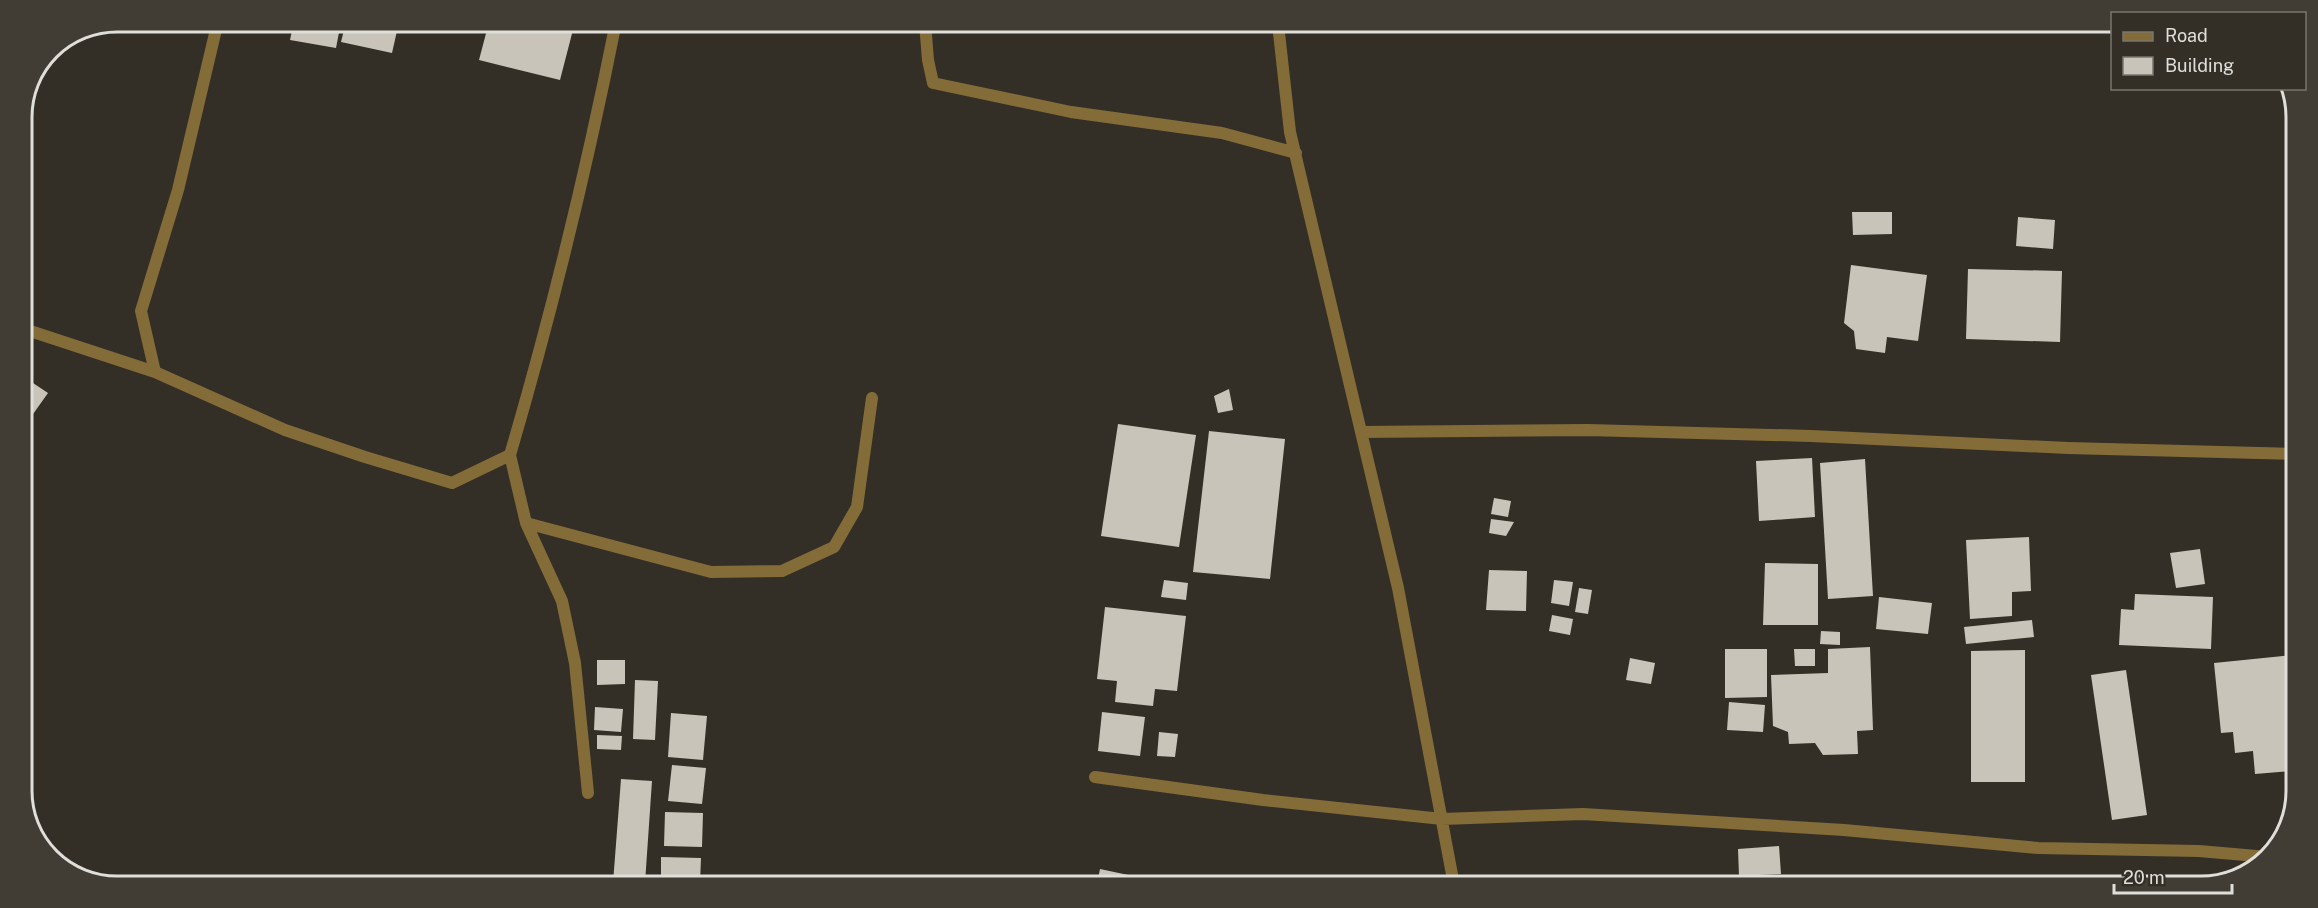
<svg xmlns="http://www.w3.org/2000/svg" width="2318" height="908" font-family="'Public Sans',sans-serif">
<rect width="100%" height="100%" fill="#332f27"/>
<!-- building -->
<path fill="#c8c4ba" d="M 294,21 L 341,22 L 336,48 L 290,40 Z
M 346,22 L 399,22 L 392,53 L 341,42 Z
M 489,22 L 575,22 L 560,80 L 479,60 Z
M 1852,212 L 1892,212 L 1892,234 L 1853,235 Z
M 2018,217 L 2055,220 L 2053,249 L 2016,246 Z
M 1851,265 L 1927,275 L 1918,341 L 1887,337 L 1885,353 L 1856,349 L 1854,331 L 1844,323 Z
M 1968,269 L 2062,271 L 2060,342 L 1966,339 Z
M 21,375 L 48,393 L 21,431 Z
M 1229,389 L 1233,410 L 1218,413 L 1214,396 Z
M 1118,424 L 1196,435 L 1179,547 L 1101,536 Z
M 1209,431 L 1285,439 L 1270,579 L 1193,572 Z
M 1812,458 L 1815,517 L 1759,521 L 1756,461 Z
M 1865,459 L 1873,596 L 1828,599 L 1820,463 Z
M 1494,498 L 1511,501 L 1508,517 L 1491,514 Z
M 1491,519 L 1514,522 L 1506,536 L 1489,533 Z
M 2029,537 L 2031,591 L 2012,592 L 2012,616 L 1970,619 L 1966,540 Z
M 2200,549 L 2205,584 L 2176,588 L 2170,553 Z
M 1765,563 L 1818,564 L 1818,625 L 1763,625 Z
M 1489,570 L 1527,571 L 1526,611 L 1486,610 Z
M 1164,580 L 1188,583 L 1186,600 L 1161,597 Z
M 1554,580 L 1573,582 L 1569,606 L 1551,603 Z
M 1579,588 L 1592,590 L 1588,614 L 1575,612 Z
M 2135,594 L 2213,597 L 2211,649 L 2119,645 L 2121,609 L 2134,610 Z
M 1879,597 L 1932,603 L 1928,634 L 1876,629 Z
M 1105,607 L 1186,616 L 1177,691 L 1155,689 L 1153,706 L 1115,702 L 1117,681 L 1097,679 Z
M 1552,615 L 1573,619 L 1570,635 L 1549,631 Z
M 2032,620 L 2034,637 L 1966,644 L 1964,627 Z
M 1821,631 L 1840,632 L 1840,645 L 1820,644 Z
M 1870,647 L 1873,730 L 1857,731 L 1858,754 L 1823,755 L 1815,743 L 1789,744 L 1788,732 L 1773,726 L 1771,675 L 1828,673 L 1828,649 Z
M 1725,649 L 1767,649 L 1767,697 L 1725,698 Z
M 1794,649 L 1815,649 L 1815,666 L 1795,666 Z
M 2025,650 L 2025,782 L 1971,782 L 1971,651 Z
M 2293,655 L 2292,771 L 2255,774 L 2253,751 L 2235,753 L 2233,732 L 2221,733 L 2214,663 Z
M 1630,658 L 1655,663 L 1651,684 L 1626,680 Z
M 597,660 L 625,660 L 625,684 L 597,685 Z
M 2126,670 L 2147,815 L 2112,820 L 2091,675 Z
M 635,680 L 658,681 L 655,740 L 633,739 Z
M 1729,702 L 1765,705 L 1763,732 L 1727,730 Z
M 595,707 L 623,709 L 621,732 L 594,730 Z
M 1102,712 L 1145,717 L 1140,756 L 1098,751 Z
M 671,713 L 707,716 L 703,760 L 668,757 Z
M 1159,732 L 1178,734 L 1175,757 L 1157,756 Z
M 597,735 L 622,736 L 621,750 L 597,749 Z
M 672,765 L 706,768 L 702,804 L 668,801 Z
M 621,779 L 652,781 L 645,883 L 613,883 Z
M 665,812 L 703,813 L 702,847 L 664,846 Z
M 1779,846 L 1781,874 L 1739,876 L 1738,849 Z
M 661,857 L 701,858 L 700,883 L 661,883 Z
M 1100,869 L 1152,880 L 1151,884 L 1097,884 Z
M 1740,881 L 1819,882 L 1819,886 L 1740,886 Z"/>
<g fill="none" stroke-linecap="round" stroke-linejoin="round">
<!-- minor -->
<path stroke="#846c39" stroke-width="12" d="M 925,23 L 928,60 L 933,83 L 1071,112 L 1222,133 L 1296,153
M 1278,24 L 1290,132 L 1398,588 L 1454,885
M 21,328 L 155,372 L 141,311 L 178,190 L 218,21
M 155,372 L 285,430 L 365,457 L 452,483 L 510,455 C 552,312 587,168 616,22
M 1361,432 L 1588,430 L 1811,436 L 2068,448 L 2294,454
M 510,455 L 526,523 L 711,572 L 782,571 L 834,547 L 857,507 L 872,398
M 526,523 L 562,601 L 575,663 L 588,793
M 1095,777 L 1263,800 L 1442,819 L 1583,814 L 1844,830 L 2038,848 L 2199,851 L 2268,857"/>
</g>
<!-- crop -->
<path d="M0 0H2318V908H0ZM117 32H2201A85 85 0 0 1 2286 117V791A85 85 0 0 1 2201 876H117A85 85 0 0 1 32 791V117A85 85 0 0 1 117 32Z" fill="#413d35" fill-rule="evenodd"/>
<path fill="none" stroke="#e0ded9" stroke-width="3" d="M117 32H2201A85 85 0 0 1 2286 117V791A85 85 0 0 1 2201 876H117A85 85 0 0 1 32 791V117A85 85 0 0 1 117 32Z"/>
<!-- legend -->
<rect x="2111" y="12" width="195" height="78" fill="#332f27" stroke="#78756e" stroke-width="1.5"/>
<rect x="2123" y="32" width="30" height="9" fill="#846c39" stroke="#78756e" stroke-width="1.5"/>
<text x="2165" y="42" font-size="18" fill="#e0ded9">Road</text>
<rect x="2123" y="57" width="30" height="18" fill="#c8c4ba" stroke="#78756e" stroke-width="1.5"/>
<text x="2165" y="72" font-size="18" fill="#e0ded9">Building</text>
<!-- scale -->
<path d="M2114 884v9h118v-9" fill="none" stroke="#e0ded9" stroke-width="3"/>
<text x="2123" y="884" font-size="18" fill="#e0ded9" stroke="#332f27" stroke-width="4.5" paint-order="stroke">20 m</text>
</svg>
